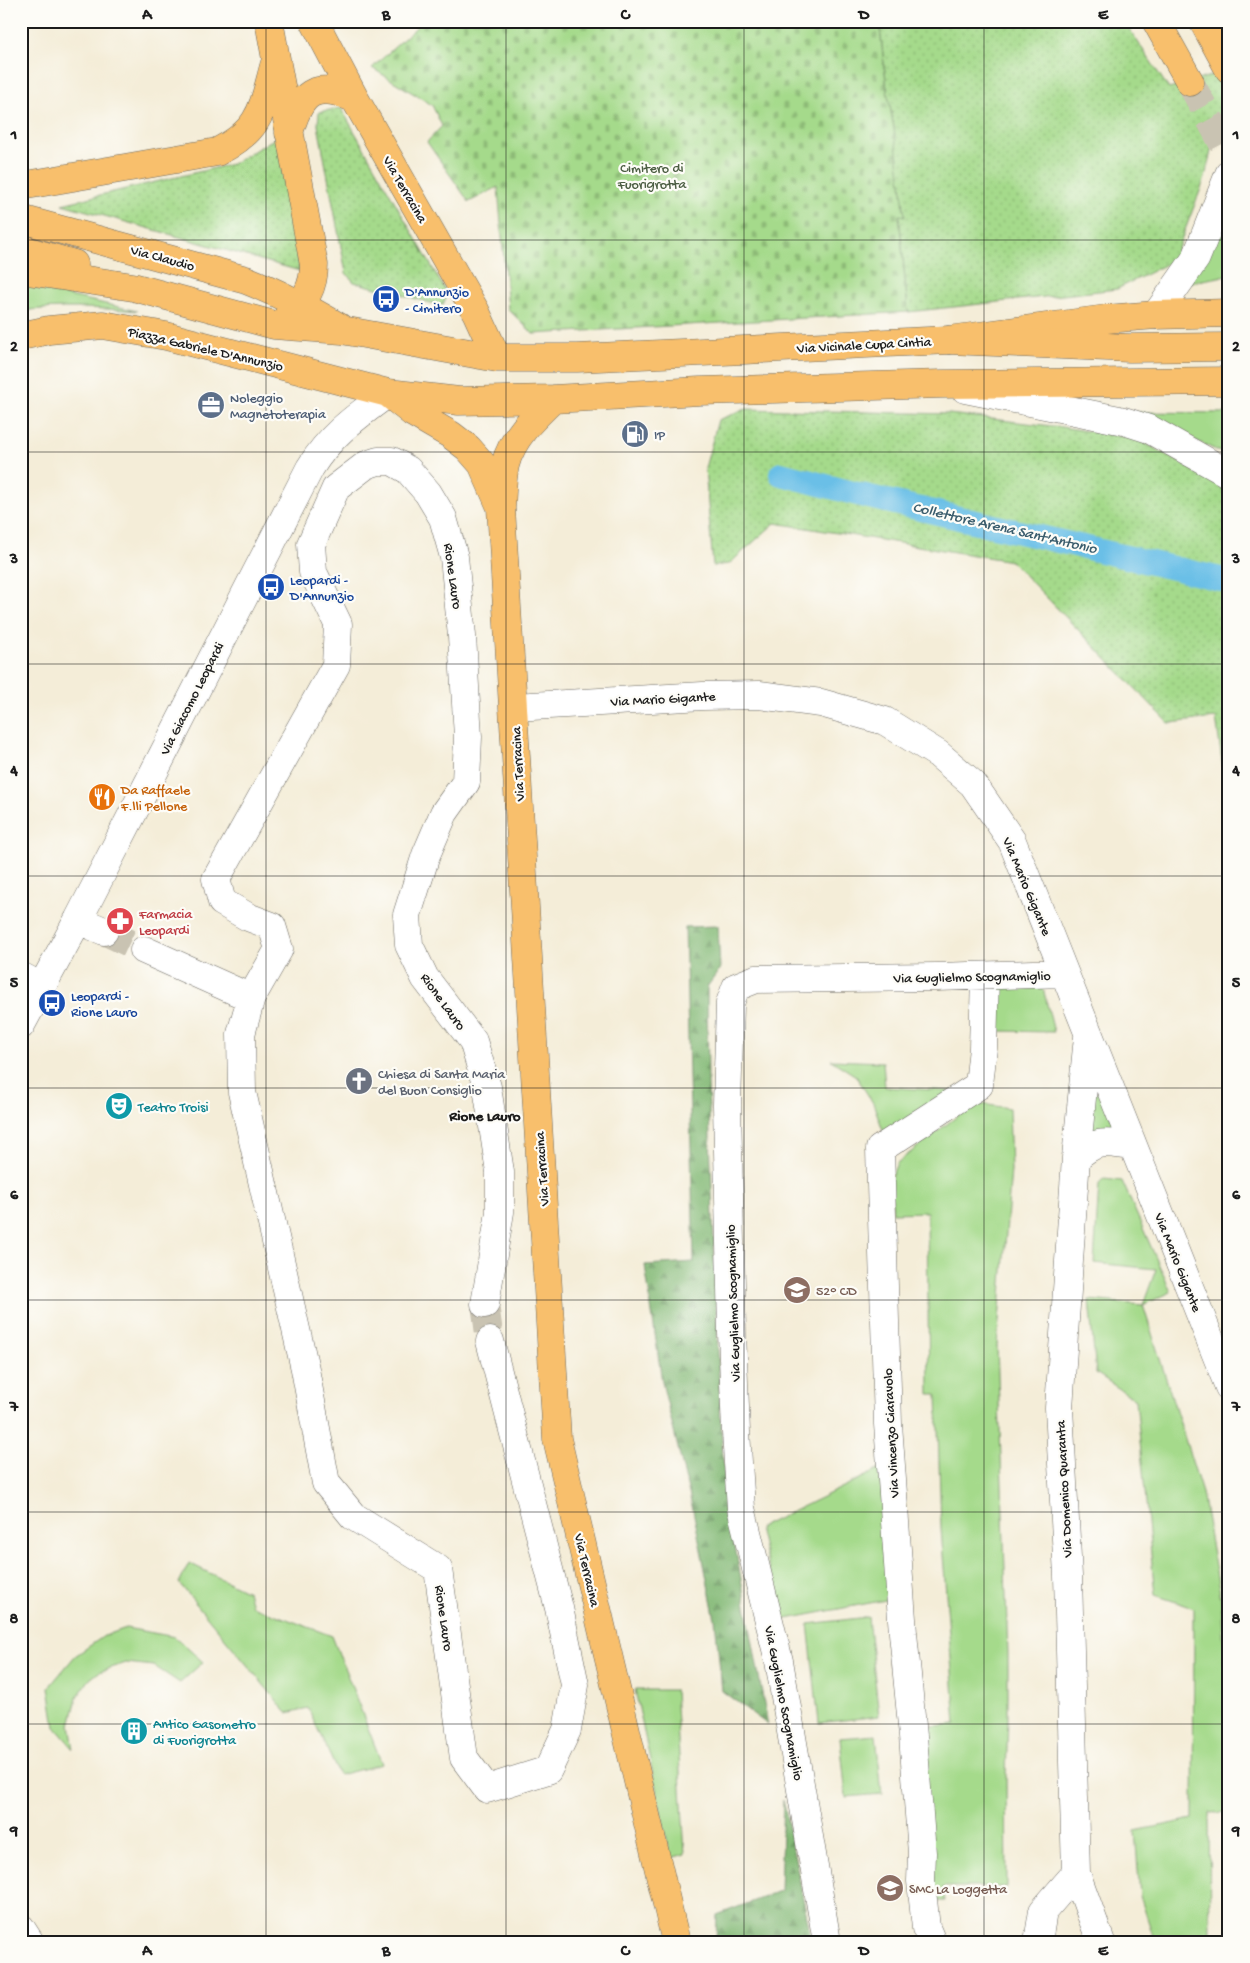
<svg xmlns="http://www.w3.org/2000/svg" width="1250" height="1963" font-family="'Gochi Hand',sans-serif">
<defs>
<pattern id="grass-dots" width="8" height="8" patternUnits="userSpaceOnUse" patternTransform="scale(1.25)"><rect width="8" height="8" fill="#a5da8b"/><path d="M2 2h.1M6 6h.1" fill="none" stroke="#8dba77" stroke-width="1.8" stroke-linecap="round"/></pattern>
<pattern id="forest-firs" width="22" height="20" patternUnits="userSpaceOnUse" patternTransform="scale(1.25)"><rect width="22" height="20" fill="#84ba77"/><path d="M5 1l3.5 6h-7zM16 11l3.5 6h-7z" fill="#719f66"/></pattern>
<pattern id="cemetery-stones" width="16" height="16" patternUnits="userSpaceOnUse" patternTransform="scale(1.25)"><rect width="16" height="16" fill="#a5da8b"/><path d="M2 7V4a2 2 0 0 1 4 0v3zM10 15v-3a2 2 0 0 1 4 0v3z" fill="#8dba77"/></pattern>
</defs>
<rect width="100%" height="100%" fill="#fdfcf7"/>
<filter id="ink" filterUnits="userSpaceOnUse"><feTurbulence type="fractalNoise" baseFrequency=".02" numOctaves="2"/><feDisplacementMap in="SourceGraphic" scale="10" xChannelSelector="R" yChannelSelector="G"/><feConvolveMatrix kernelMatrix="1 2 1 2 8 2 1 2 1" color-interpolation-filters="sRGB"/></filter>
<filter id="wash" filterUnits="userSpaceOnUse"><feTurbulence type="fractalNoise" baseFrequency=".0096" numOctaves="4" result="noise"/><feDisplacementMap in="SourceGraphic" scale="20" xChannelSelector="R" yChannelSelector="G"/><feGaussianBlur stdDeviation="1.12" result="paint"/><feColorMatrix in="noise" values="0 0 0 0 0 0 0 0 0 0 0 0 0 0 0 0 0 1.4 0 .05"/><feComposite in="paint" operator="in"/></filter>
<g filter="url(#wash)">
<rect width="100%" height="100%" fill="#f4edd8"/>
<!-- grass -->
<path fill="url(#grass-dots)" stroke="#607b54" d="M 879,21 L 1124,21 L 1169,89 L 1229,70 L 1205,178 L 1173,261 L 1117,289 L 908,312 L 899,214 L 894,128 L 887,90 Z
M 341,108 L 448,295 L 442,306 L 354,282 L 346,273 L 318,125 L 319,112 Z
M 277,137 L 300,271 L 62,204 L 232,164 Z
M 746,409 L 949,414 L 1061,427 L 1138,439 L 1229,490 L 1229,811 L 1216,718 L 1169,723 L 1011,561 L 775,523 L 729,564 L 713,566 L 705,468 L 718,420 Z"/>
<!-- forest -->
<path fill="url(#forest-firs)" stroke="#506b4a" d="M 718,926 L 720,969 L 707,987 L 708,1084 L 720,1404 L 725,1492 L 768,1725 L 722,1691 L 715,1619 L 693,1510 L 662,1382 L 645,1265 L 694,1262 L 685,927 Z
M 783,1799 L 812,1942 L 716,1942 L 717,1915 L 780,1891 Z"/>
<!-- cemetery -->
<path fill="url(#cemetery-stones)" stroke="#607b54" d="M 423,21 L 879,21 L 887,90 L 894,128 L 905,216 L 899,215 L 908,312 L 533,334 L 508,309 L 498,187 L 469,202 L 427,142 L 442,126 L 432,105 L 372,68 Z"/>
<!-- green -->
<path fill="#a5da8b" stroke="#607b54" d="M 1229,201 L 1229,275 L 1187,283 Z
M 21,285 L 137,311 C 98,308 60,306 21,311 Z
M 1134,412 L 1229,413 L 1229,456 Z
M 997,988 L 1043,988 L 1054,1032 L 995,1031 Z
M 831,1060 L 883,1062 L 885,1087 L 950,1091 L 886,1138 L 873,1103 L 856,1076 Z
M 1102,1092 L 1117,1135 L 1090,1135 L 1093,1093 Z
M 974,1103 L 1009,1108 L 1011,1170 L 997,1346 L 1008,1653 L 1008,1718 L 1006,1776 L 1007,1887 L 943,1887 L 945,1901 L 932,1901 L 922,1727 L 956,1724 L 941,1529 L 937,1394 L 929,1394 L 927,1212 L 893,1213 L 890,1180 L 897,1163 Z
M 1104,1179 L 1122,1181 L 1171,1292 L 1143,1305 L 1202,1493 L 1221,1599 L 1228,1720 L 1229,1810 L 1228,1812 L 1209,1813 L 1210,1942 L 1155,1942 L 1140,1896 L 1135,1831 L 1193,1819 L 1194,1608 L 1155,1595 L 1136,1400 L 1096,1373 L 1089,1300 L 1143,1305 L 1156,1269 L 1094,1263 L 1099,1184 Z
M 880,1469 L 891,1599 L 781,1620 L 759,1528 Z
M 189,1563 L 248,1592 L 252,1606 L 332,1636 L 382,1764 L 339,1775 L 308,1708 L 287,1713 L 179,1583 Z
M 868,1617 L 879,1716 L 819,1723 L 808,1624 Z
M 126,1628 L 175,1637 L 203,1662 L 180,1683 L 154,1666 L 126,1663 L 99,1672 L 89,1680 L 77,1698 L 70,1725 L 74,1749 L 55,1727 L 49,1687 L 75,1656 L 104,1636 Z
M 635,1690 L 675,1690 L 685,1854 L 671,1858 Z
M 876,1735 L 882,1794 L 846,1797 L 840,1738 Z"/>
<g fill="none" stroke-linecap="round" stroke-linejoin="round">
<!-- canal -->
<path stroke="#6abfe7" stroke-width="24" d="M 781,474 L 861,495 L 1229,581"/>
</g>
</g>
<g filter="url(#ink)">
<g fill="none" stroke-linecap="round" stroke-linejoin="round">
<!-- minor-tunnel -->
<path stroke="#c9c3b2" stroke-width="28" stroke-dasharray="28 14" stroke-linecap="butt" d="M 104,931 L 144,950
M 485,1304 L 490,1341"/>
<!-- highway-tunnel -->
<path stroke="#c9c3b2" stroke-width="28" stroke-dasharray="28 14" stroke-linecap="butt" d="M 1190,82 L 1229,155"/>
<!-- minor casing -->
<g stroke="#68655e" stroke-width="29">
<path id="minor" d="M 1156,315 L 1196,258 L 1229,174
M 965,389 L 1124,421 L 1149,429 L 1229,474
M 514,707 L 703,696 L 759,695 L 821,703 L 885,721 L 938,754 L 973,784 L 1012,841 L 1229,1387
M 78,920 L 104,931
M 144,950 L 251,998 L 241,1034 L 242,1092 L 305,1369 L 326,1483 L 353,1516 L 438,1569 L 464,1758 L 487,1789 L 548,1770 L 567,1730 L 575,1685 L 559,1608 L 490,1341
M 21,976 L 42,987
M 251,998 L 279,949 L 272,926 L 248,917 L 222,902 L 216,879 L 336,665 L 338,624 L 313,572 L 311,544 L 336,488 L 366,465 L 378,461 L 392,461 L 408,470 L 428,493 L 443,518 L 454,557 L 462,636 L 468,737 L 466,782 L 444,813 L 426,855 L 407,915 L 409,945 L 425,978 L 473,1041 L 487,1087 L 500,1172 L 500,1212 L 485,1304
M 21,1025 L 78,920 L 310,468 C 331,434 356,417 388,393
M 1088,1037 L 1076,1158 L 1059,1408 L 1068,1576 L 1076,1873 L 1101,1942
M 1076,1158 C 1098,1138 1105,1143 1133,1146
M 21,1928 L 30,1942
M 827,1942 L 779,1661 L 741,1508 L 736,1432 L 732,1333 L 727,1105 L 730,1003 L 736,987 L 756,979 L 937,977 L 1064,973
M 932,1942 L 926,1928 L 921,1881 L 922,1853 L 913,1736 L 903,1633 L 888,1424 L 880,1149 L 979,1085 L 983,1048 L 985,976
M 1038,1942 L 1043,1911 L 1076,1873"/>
</g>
<!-- major casing -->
<g stroke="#68655e" stroke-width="29">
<path id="major" d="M 269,21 L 314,265 C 314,287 305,303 288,316
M 314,21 L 355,99 L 476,312 L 497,358
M 289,133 C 300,94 314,79 355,99
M 21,186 L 217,152 C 261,130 262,110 274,66
M 21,219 L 246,280 C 279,293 309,309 339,327
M 21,249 L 74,264
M 21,270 L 133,287 L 274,325 L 342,330 L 497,358 L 577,358 L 949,340 L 1106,319 L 1156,315 L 1229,313
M 21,336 L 49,330 L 103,325 L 166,336 L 388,393 L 459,401 L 553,399 L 700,391 L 942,384 L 1229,381
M 388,393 L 413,413 L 451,435 L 468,448 L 482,464 L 500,505
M 553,399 C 533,418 512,438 505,465 C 502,479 502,494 501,508 L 557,1439 L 676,1942"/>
</g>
<!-- highway casing -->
<g stroke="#68655e" stroke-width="29">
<path id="highway" d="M 1156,21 L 1190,82
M 1203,21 L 1229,69
M 949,340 L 1130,348 L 1229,347"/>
</g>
<!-- minor -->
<use href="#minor" stroke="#fff" stroke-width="28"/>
<!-- major -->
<use href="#major" stroke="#f8bf6c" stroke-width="28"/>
<!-- highway -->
<use href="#highway" stroke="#f8bf6c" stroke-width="28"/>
</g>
</g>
<!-- grid -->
<path fill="none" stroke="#1c1c1c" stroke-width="1" stroke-opacity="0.55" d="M 266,21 L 266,1942M 506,21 L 506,1942M 744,21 L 744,1942M 984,21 L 984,1942M 21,240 L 1229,240M 21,452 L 1229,452M 21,664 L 1229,664M 21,876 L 1229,876M 21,1088 L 1229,1088M 21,1300 L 1229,1300M 21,1512 L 1229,1512M 21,1724 L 1229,1724"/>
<!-- icons -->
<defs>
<g id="bus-disc" transform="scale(1.4375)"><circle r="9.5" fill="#1a4fb4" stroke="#fdfcf7"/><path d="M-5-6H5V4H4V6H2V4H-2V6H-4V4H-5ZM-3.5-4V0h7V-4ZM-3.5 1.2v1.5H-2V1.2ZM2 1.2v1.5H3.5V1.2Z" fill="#fff"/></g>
<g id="office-disc" transform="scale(1.4375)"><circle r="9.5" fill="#5c6f8a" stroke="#fdfcf7"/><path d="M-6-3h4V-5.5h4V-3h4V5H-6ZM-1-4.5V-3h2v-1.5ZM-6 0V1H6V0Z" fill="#fff"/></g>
<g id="fuel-disc" transform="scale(1.4375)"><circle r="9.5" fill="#5c6f8a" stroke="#fdfcf7"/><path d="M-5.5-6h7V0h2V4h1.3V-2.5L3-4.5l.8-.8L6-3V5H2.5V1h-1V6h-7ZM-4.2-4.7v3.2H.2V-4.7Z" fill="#fff"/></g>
<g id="restaurant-disc" transform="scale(1.4375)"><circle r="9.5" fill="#e8710a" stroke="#fdfcf7"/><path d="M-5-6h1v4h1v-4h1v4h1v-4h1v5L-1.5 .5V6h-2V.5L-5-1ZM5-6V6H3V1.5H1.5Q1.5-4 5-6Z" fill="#fff"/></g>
<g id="pharmacy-disc" transform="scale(1.4375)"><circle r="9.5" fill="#e0444e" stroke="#fdfcf7"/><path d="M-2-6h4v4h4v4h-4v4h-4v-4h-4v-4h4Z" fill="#fff"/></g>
<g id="church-disc" transform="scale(1.4375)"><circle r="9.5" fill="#6b7280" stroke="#fdfcf7"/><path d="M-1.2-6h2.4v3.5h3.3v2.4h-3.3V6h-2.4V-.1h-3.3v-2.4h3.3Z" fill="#fff"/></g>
<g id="theatre-disc" transform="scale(1.4375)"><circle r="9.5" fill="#0f9aa8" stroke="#fdfcf7"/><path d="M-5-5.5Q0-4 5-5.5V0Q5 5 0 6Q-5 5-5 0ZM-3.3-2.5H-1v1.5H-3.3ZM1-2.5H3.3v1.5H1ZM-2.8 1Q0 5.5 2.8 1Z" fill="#fff"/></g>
<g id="school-disc" transform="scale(1.4375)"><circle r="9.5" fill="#8d6e63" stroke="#fdfcf7"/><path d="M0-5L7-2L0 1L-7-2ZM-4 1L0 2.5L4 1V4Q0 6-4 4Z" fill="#fff"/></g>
<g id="building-disc" transform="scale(1.4375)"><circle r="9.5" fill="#0f9aa8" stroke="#fdfcf7"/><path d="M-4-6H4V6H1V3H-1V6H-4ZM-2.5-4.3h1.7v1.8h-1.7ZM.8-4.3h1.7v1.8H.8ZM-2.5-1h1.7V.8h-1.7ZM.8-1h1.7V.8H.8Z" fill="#fff"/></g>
</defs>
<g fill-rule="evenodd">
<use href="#bus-disc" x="386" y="299"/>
<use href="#office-disc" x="211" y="405"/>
<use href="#fuel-disc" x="635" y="434"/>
<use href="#bus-disc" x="271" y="587"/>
<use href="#restaurant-disc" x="102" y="797"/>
<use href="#pharmacy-disc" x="120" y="921"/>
<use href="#bus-disc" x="52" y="1003"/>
<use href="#church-disc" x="359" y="1081"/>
<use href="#theatre-disc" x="119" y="1106"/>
<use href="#school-disc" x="797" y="1290"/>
<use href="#building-disc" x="134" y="1731"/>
<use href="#school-disc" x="890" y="1888"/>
</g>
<g text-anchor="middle" stroke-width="4.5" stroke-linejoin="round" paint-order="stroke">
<!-- park labels -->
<g font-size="14" fill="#4c5e43" stroke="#fdfcf7">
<text x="652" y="172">Cimitero di<tspan x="652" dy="16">Fuorigrotta</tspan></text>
</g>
<!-- street labels -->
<g font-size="14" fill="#1c1c1c" stroke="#fdfcf7">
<text transform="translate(406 189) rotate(60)" y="5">Via Terracina</text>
<text transform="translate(163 257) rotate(15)" y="5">Via Claudio</text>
<text transform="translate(864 344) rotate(-3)" y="5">Via Vicinale Cupa Cintia</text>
<text transform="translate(206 348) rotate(13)" y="5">Piazza Gabriele D'Annunzio</text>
<text transform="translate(454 576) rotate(82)" y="5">Rione Lauro</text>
<text transform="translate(191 698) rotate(-63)" y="5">Via Giacomo Leopardi</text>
<text transform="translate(663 698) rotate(-3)" y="5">Via Mario Gigante</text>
<text transform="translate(517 764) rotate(-93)" y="5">Via Terracina</text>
<text transform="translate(1028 886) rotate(67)" y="5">Via Mario Gigante</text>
<text transform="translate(972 976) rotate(-1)" y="5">Via Guglielmo Scognamiglio</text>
<text transform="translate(444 1001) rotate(54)" y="5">Rione Lauro</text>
<text transform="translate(541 1169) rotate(-94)" y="5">Via Terracina</text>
<text transform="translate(1179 1262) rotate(68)" y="5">Via Mario Gigante</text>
<text transform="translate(732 1303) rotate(-92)" y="5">Via Guglielmo Scognamiglio</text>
<text transform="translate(890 1433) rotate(-93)" y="5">Via Vincenzo Ciaravolo</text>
<text transform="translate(1063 1489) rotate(-93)" y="5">Via Domenico Quaranta</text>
<text transform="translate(588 1570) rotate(77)" y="5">Via Terracina</text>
<text transform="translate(445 1618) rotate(82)" y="5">Rione Lauro</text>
<text transform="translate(785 1703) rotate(79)" y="5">Via Guglielmo Scognamiglio</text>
</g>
<!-- transit labels -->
<g font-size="14" fill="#164399" stroke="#fdfcf7" text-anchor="start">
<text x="405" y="296">D'Annunzio<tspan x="405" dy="16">- Cimitero</tspan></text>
<text x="290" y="584">Leopardi -<tspan x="290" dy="16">D'Annunzio</tspan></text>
<text x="71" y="1000">Leopardi -<tspan x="71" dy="16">Rione Lauro</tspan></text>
</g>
<!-- service labels -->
<g font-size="14" fill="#4e5e75" stroke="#fdfcf7" text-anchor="start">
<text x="230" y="402">Noleggio<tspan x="230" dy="16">Magnetoterapia</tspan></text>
<text x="654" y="439">IP</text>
</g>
<!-- food labels -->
<g font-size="14" fill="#c56008" stroke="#fdfcf7" text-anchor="start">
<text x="121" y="794">Da Raffaele<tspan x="121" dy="16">F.lli Pellone</tspan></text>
</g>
<!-- health labels -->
<g font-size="14" fill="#be3a42" stroke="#fdfcf7" text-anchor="start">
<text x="139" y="918">Farmacia<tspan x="139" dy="16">Leopardi</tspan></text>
</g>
<!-- worship labels -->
<g font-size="14" fill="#5b616d" stroke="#fdfcf7" text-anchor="start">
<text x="378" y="1078">Chiesa di Santa Maria<tspan x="378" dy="16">del Buon Consiglio</tspan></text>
</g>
<!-- culture labels -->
<g font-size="14" fill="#0d838f" stroke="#fdfcf7" text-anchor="start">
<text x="138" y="1111">Teatro Troisi</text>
<text x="153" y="1728">Antico Gasometro<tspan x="153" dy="16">di Fuorigrotta</tspan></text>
</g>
<!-- education labels -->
<g font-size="14" fill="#785e54" stroke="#fdfcf7" text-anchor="start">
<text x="816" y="1295">52° CD</text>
<text x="909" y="1893">SMC La Loggetta</text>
</g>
<!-- water labels -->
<g font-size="15" font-style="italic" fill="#3b5d6d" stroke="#fdfcf7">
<text transform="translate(1005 527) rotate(13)" y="5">Collettore Arena Sant'Antonio</text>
</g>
<!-- neighbourhood labels -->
<g font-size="15" font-weight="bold" fill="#1c1c1c" stroke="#fdfcf7">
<text x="485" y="1120">Rione Lauro</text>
</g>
</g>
<!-- margin -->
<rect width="1250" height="1963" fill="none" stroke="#fdfcf7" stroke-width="55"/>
<rect x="28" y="28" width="1194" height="1908" fill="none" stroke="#1c1c1c" stroke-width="2"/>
<g font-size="16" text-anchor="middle" font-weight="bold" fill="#1c1c1c">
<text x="147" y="19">A</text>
<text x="386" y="19">B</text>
<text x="625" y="19">C</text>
<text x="864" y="19">D</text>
<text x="1103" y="19">E</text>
<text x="14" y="139">1</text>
<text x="1236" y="139">1</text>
<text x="14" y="351">2</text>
<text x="1236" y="351">2</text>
<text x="14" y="563">3</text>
<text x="1236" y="563">3</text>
<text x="14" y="775">4</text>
<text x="1236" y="775">4</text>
<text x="14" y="987">5</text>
<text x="1236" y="987">5</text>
<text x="14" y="1199">6</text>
<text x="1236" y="1199">6</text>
<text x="14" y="1411">7</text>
<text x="1236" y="1411">7</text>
<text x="14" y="1623">8</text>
<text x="1236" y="1623">8</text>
<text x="14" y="1835">9</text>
<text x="1236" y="1835">9</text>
<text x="147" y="1955">A</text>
<text x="386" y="1955">B</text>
<text x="625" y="1955">C</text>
<text x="864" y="1955">D</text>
<text x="1103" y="1955">E</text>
</g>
</svg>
